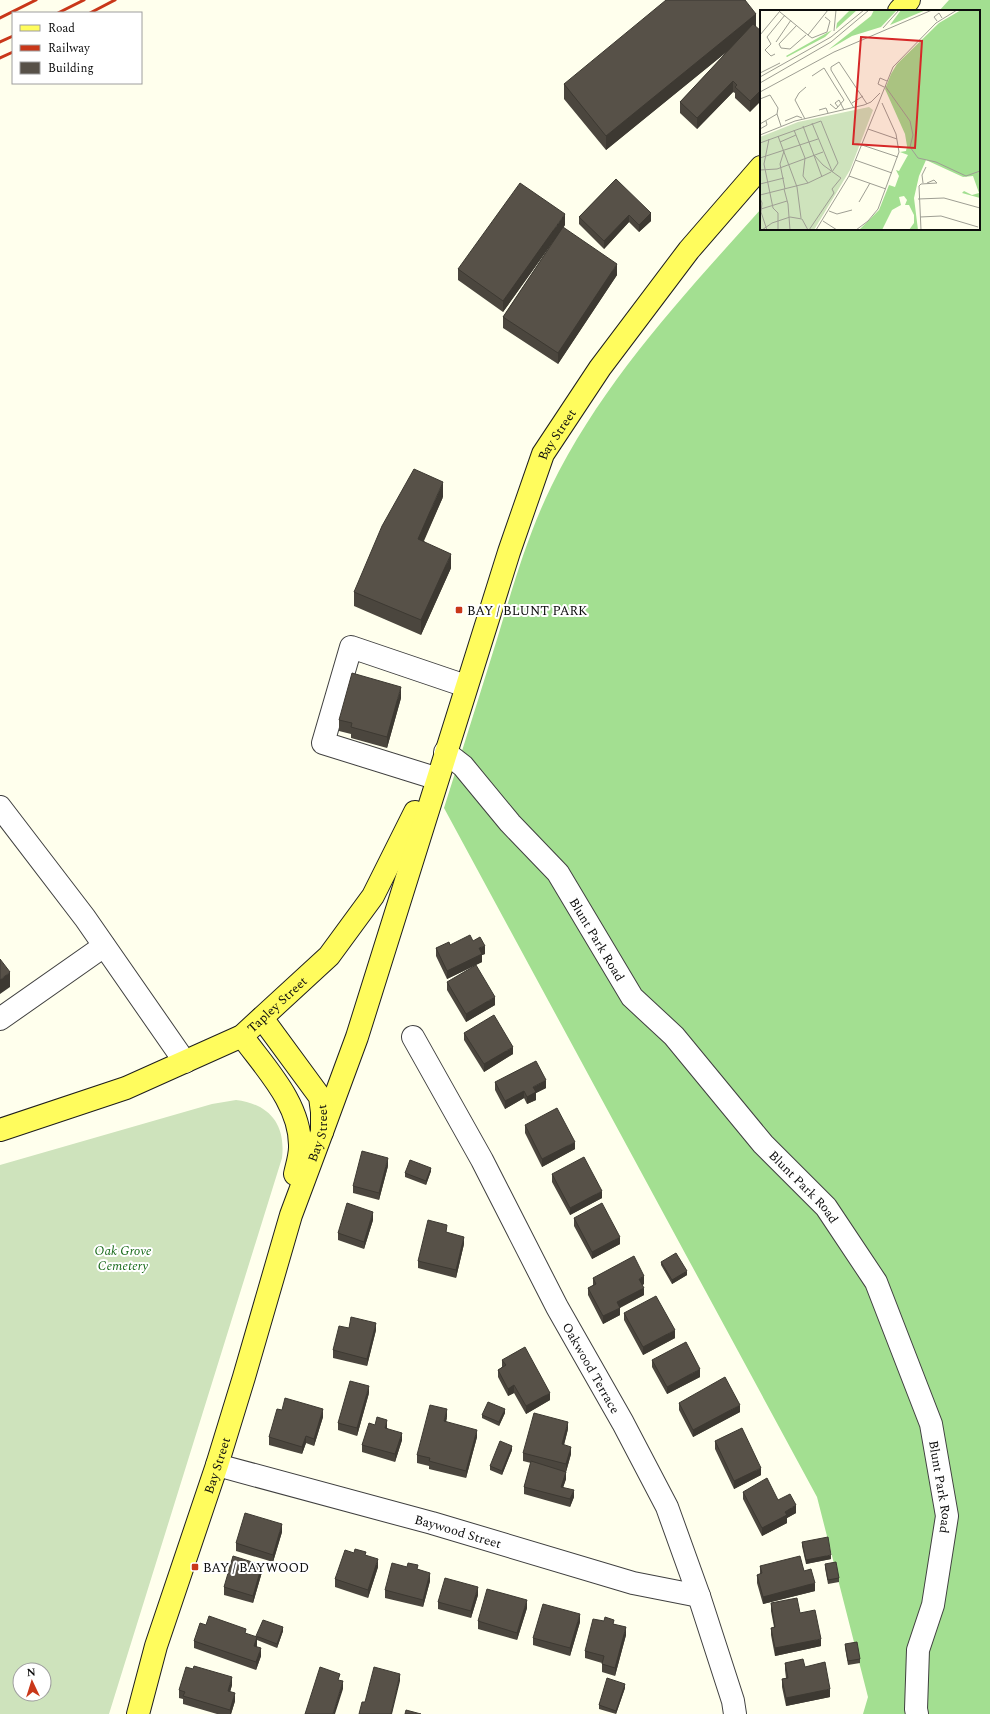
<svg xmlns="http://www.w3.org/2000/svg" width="990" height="1714" font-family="Spectral,serif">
<rect width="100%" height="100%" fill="#ffffed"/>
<!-- forest -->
<path fill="#a3df91" d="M 949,0 L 990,0 L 990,1714 L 863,1714 L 868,1697 L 817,1497 L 444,808 C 462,751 480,694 498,636 C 513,586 528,534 551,487 C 603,381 683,296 761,209 L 761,229 L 979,229 L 979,11 L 939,11 Z"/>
<!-- cemetery -->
<path fill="#cee3bc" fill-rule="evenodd" d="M 236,1100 C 269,1104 286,1124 282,1158 L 109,1714 L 0,1714 L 0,1165 L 212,1104 ZM 20,1670 L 44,1670 L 44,1694 L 20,1694 Z"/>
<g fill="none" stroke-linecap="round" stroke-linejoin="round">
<!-- minor casing -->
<g stroke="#404040" stroke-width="24">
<g id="minor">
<path id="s1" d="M 445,752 L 463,766 L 510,823 L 558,873 L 632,997 L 674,1036 L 763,1144 L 826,1207 L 876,1282 L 931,1424 L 947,1516 L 933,1605 L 918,1650 L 916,1709 L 917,1714"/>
<path d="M 432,777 L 323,743 L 351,647 L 466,686"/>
<path d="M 0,807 L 85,918 L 185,1062"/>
<path d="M 0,1019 L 104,946"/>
<path id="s2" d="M 413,1037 L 482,1160 L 557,1307 L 623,1423 L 667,1507 L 699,1596 L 733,1701 L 735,1714"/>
<path id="s3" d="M 217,1465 L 432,1523 L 633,1583 L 699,1596"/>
</g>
</g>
<!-- major casing -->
<g stroke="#1e1e1e" stroke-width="24">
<g id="major">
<path d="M 899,11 L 909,0"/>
<path d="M 242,1036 C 265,1068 301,1104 300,1147 C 300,1156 297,1165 295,1174"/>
<path id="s4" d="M 0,1130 L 126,1088 L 242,1036 L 329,956 L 373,896 L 415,812"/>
<path id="s5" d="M 322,1132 L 357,1037 L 509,552 L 543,454 L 600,368 L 689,250 L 761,167"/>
<path id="s6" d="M 138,1714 L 156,1646 L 217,1465 L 244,1377 L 291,1215 L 322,1132 L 322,1112 L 320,1097 L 262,1018"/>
</g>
</g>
<!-- minor -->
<use href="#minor" stroke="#fff" stroke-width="22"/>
<!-- major -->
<use href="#major" stroke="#fffc5d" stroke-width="22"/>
<!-- rail -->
<path stroke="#c93719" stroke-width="3" d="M 58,13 L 84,0
M 90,13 L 115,0
M 0,18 L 36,0
M 0,42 L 13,36
M 0,58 L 13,52"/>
</g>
<!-- wall -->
<path fill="#4b463e" d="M 756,14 L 750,112 L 735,98 L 735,93 L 733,92 L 697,129 L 680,113 L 680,102 L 729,50 L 606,150 L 564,99 L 564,84 Z
M 616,179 L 651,221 L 639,232 L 629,222 L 604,249 L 579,224 L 579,217 Z
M 565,225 L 563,228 L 617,275 L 558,364 L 503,328 L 503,317 L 555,239 L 503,312 L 458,280 L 458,269 Z
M 443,497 L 424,541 L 451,568 L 421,635 L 354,606 L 354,592 Z
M 401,698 L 387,748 L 351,738 L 351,734 L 339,731 L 339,720 Z
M 473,941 L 485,954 L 482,955 L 482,962 L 447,979 L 436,956 L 436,948 Z
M 447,982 L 495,1005 L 466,1022 L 447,990 Z
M 464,1033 L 513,1054 L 484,1072 L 464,1040 Z
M 495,1082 L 546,1088 L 536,1093 L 536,1100 L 527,1104 L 524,1098 L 505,1109 L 495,1090 Z
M 525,1125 L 575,1149 L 542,1167 L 525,1133 Z
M 388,1166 L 379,1200 L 353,1193 L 353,1186 Z
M 431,1171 L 426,1185 L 405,1177 L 405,1173 Z
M 552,1174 L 602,1198 L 570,1215 L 552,1182 Z
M 574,1218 L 620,1244 L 592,1259 L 574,1226 Z
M 373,1220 L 364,1249 L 338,1240 L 338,1233 Z
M 464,1244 L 456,1278 L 418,1268 L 418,1261 Z
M 661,1262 L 687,1275 L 672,1284 L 661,1265 Z
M 593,1278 L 644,1284 L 642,1285 L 644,1295 L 620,1308 L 620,1315 L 603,1324 L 588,1295 L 588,1288 L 593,1285 Z
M 624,1313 L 675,1338 L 643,1355 L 624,1320 Z
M 349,1328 L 376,1330 L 367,1366 L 333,1358 L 333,1350 Z
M 502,1360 L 550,1400 L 526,1414 L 514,1393 L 508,1396 L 498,1377 L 498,1370 L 502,1367 Z
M 652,1360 L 700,1377 L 667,1394 L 652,1367 Z
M 369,1393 L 357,1436 L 338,1430 L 338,1423 Z
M 679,1403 L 740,1412 L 693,1437 L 679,1410 Z
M 282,1410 L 323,1417 L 314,1446 L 306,1443 L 302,1454 L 269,1445 L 269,1437 Z
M 505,1413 L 499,1426 L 482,1418 L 482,1415 Z
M 447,1417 L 446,1422 L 477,1437 L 466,1478 L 429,1469 L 429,1466 L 417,1463 L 417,1455 Z
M 375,1425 L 387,1427 L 387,1428 L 402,1440 L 395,1462 L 362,1452 L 362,1445 Z
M 568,1429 L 564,1445 L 571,1454 L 566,1472 L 566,1479 L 563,1487 L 574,1497 L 570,1507 L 524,1494 L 524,1487 L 531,1463 L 523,1461 L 523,1453 Z
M 715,1441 L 761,1475 L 734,1489 L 715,1449 Z
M 512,1450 L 502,1475 L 490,1470 L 490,1466 Z
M 743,1492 L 778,1500 L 796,1513 L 787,1518 L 787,1523 L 762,1536 L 743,1499 Z
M 282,1532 L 273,1562 L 236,1551 L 236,1543 Z
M 802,1542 L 831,1559 L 806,1564 L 802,1546 Z
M 354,1553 L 366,1556 L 378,1567 L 368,1598 L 335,1587 L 335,1579 Z
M 825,1564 L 839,1578 L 839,1582 L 828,1584 L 825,1568 Z
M 760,1566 L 804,1571 L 815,1591 L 763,1604 L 757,1583 L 757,1575 L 760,1574 Z
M 418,1570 L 430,1581 L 423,1607 L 385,1598 L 385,1590 Z
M 262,1572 L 253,1603 L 224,1595 L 224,1587 Z
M 478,1595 L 471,1618 L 438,1609 L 438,1602 Z
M 771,1603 L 821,1646 L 775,1656 L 771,1635 L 771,1628 L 774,1627 L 771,1611 Z
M 527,1608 L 517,1640 L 478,1629 L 478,1621 Z
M 580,1622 L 570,1656 L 533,1645 L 533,1638 Z
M 614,1624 L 626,1635 L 615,1676 L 602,1672 L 602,1663 L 585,1658 L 585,1651 Z
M 206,1625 L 256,1637 L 283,1631 L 277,1648 L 257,1640 L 257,1647 L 261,1656 L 256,1670 L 194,1648 L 194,1641 Z
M 845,1644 L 860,1659 L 860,1663 L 848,1665 L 845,1648 Z
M 785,1663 L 805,1667 L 830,1697 L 786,1706 L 782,1687 L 782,1679 L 786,1678 L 785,1670 Z
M 232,1685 L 230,1692 L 235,1701 L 231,1714 L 217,1714 L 183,1704 L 183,1699 L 179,1698 L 179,1690 Z
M 625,1688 L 616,1714 L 599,1709 L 599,1705 Z"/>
<!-- shaded-wall -->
<path fill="#3d3932" d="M 756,14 L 756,28 L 606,150 L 606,136 Z
M 733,81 L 733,92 L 697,129 L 697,118 Z
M 761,90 L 761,101 L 750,112 L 750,101 Z
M 651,213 L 651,221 L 639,232 L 639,225 Z
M 565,214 L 565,225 L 503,312 L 503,301 Z
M 629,215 L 629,222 L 604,249 L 604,241 Z
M 617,264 L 617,275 L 558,364 L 558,353 Z
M 443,482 L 443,497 L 418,553 L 418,539 Z
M 451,554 L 451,568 L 421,635 L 421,620 Z
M 401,687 L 401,698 L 387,748 L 387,737 Z
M 485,946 L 485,954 L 482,955 L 482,962 L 447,979 L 447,971 L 479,948 Z
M 10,972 L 10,987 L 0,994 L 0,980 Z
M 495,997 L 495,1005 L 466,1022 L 466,1014 Z
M 513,1047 L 513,1054 L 484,1072 L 484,1064 Z
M 546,1080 L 546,1088 L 536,1093 L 536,1100 L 527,1104 L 527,1097 L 533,1087 Z
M 524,1091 L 524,1098 L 505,1109 L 505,1101 Z
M 575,1142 L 575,1149 L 542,1167 L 542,1159 Z
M 388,1158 L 388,1166 L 379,1200 L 379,1193 Z
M 431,1168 L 431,1171 L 426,1185 L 426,1181 Z
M 602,1191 L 602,1198 L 570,1215 L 570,1208 Z
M 373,1212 L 373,1220 L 364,1249 L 364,1242 Z
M 464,1237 L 464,1244 L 456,1278 L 456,1270 Z
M 620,1237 L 620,1244 L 592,1259 L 592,1252 Z
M 687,1271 L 687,1275 L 672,1284 L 672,1280 Z
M 644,1276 L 644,1284 L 639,1287 L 639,1279 Z
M 644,1288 L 644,1295 L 617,1309 L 617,1302 Z
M 620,1308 L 620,1315 L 603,1324 L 603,1316 Z
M 376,1323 L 376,1330 L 367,1366 L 367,1359 Z
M 675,1330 L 675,1338 L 643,1355 L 643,1347 Z
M 700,1369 L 700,1377 L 667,1394 L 667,1387 Z
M 514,1385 L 514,1393 L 508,1396 L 508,1389 Z
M 369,1386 L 369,1393 L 357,1436 L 357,1428 Z
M 550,1393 L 550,1400 L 526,1414 L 526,1406 Z
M 740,1405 L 740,1412 L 693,1437 L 693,1430 Z
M 323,1409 L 323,1417 L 314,1446 L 314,1439 Z
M 447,1409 L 447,1417 L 444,1429 L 444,1421 Z
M 505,1409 L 505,1413 L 499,1426 L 499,1422 Z
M 387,1420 L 387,1427 L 385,1435 L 385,1428 Z
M 568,1422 L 568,1429 L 562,1452 L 562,1444 Z
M 477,1430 L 477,1437 L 466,1478 L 466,1471 Z
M 402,1433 L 402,1440 L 395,1462 L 395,1454 Z
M 306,1436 L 306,1443 L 302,1454 L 302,1447 Z
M 512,1446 L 512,1450 L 502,1475 L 502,1471 Z
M 571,1447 L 571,1454 L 566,1472 L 566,1464 Z
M 761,1468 L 761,1475 L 734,1489 L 734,1481 Z
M 566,1472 L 566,1479 L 561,1494 L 561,1487 Z
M 574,1490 L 574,1497 L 570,1507 L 570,1499 Z
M 796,1505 L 796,1513 L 787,1518 L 787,1523 L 762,1536 L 762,1528 L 785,1512 Z
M 282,1524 L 282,1532 L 273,1562 L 273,1555 Z
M 831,1555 L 831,1559 L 806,1564 L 806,1560 Z
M 378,1559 L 378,1567 L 368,1598 L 368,1590 Z
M 262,1565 L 262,1572 L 253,1603 L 253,1596 Z
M 430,1573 L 430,1581 L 423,1607 L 423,1600 Z
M 815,1583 L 815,1591 L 763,1604 L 763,1597 Z
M 478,1587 L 478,1595 L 471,1618 L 471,1611 Z
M 527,1600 L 527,1608 L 517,1640 L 517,1633 Z
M 580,1614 L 580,1622 L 570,1656 L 570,1648 Z
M 283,1627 L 283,1631 L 277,1648 L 277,1644 Z
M 626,1627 L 626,1635 L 615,1676 L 615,1668 Z
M 257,1637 L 257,1644 L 254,1653 L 254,1646 Z
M 821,1639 L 821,1646 L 775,1656 L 775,1648 Z
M 261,1648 L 261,1656 L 256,1670 L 256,1662 Z
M 400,1674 L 400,1681 L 392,1714 L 391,1714 Z
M 232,1677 L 232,1685 L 228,1699 L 228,1691 Z
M 343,1681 L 343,1689 L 335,1714 L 333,1714 Z
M 625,1684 L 625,1688 L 616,1714 L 616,1711 Z
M 830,1689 L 830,1697 L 786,1706 L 786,1698 Z
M 235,1693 L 235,1701 L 231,1714 L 230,1714 L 230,1710 Z"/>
<!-- building -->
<path fill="#575148" stroke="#3d3932" d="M 666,0 L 745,0 L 756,14 L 606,136 L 564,84 Z
M 753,24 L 761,31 L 761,90 L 750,101 L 735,87 L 737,85 L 733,81 L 697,118 L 680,102 Z
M 616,179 L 651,213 L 639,225 L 629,215 L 604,241 L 579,217 Z
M 520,183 L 565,214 L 503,301 L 458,269 Z
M 563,227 L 617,264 L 558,353 L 503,317 Z
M 414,469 L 443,482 L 418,539 L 451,554 L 421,620 L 354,592 L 382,526 Z
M 352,673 L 401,687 L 387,737 L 351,727 L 352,723 L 339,720 Z
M 470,935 L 473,941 L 480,937 L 485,946 L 479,948 L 482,954 L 447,971 L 436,948 L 449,942 L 450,945 Z
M 0,959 L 10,972 L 0,980 Z
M 476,965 L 495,997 L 466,1014 L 447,982 Z
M 494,1015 L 513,1047 L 484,1064 L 464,1033 Z
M 536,1061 L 546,1080 L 533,1087 L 536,1092 L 527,1097 L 524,1091 L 505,1101 L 495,1082 Z
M 557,1108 L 575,1142 L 542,1159 L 525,1125 Z
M 362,1151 L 388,1158 L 379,1193 L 353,1186 Z
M 584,1157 L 602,1191 L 570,1208 L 552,1174 Z
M 410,1160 L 431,1168 L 426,1181 L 405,1173 Z
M 347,1203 L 373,1212 L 364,1242 L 338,1233 Z
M 602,1203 L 620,1237 L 592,1252 L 574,1218 Z
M 428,1220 L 447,1225 L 446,1232 L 464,1237 L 456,1270 L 418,1261 Z
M 676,1253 L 687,1271 L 672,1280 L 661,1262 Z
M 634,1256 L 644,1276 L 639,1279 L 644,1288 L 617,1302 L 620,1308 L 603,1316 L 588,1288 L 596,1284 L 593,1278 Z
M 656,1296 L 675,1330 L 643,1347 L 624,1313 Z
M 351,1317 L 376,1323 L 367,1359 L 333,1350 L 339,1326 L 349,1328 Z
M 686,1342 L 700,1369 L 667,1387 L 652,1360 Z
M 525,1347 L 550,1393 L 526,1406 L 514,1385 L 508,1389 L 498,1370 L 506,1365 L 502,1360 Z
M 725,1377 L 740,1405 L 693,1430 L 679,1403 Z
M 350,1381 L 369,1386 L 357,1428 L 338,1423 Z
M 285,1398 L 323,1409 L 314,1439 L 306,1436 L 302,1447 L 269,1437 L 277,1409 L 282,1410 Z
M 488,1402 L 505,1409 L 499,1422 L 482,1415 Z
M 430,1405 L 447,1409 L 444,1421 L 477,1430 L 466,1471 L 429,1461 L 430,1458 L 417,1455 Z
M 534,1413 L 568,1422 L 562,1444 L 571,1447 L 566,1464 L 523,1453 Z
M 377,1417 L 387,1420 L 385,1428 L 402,1433 L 395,1454 L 362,1445 L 369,1423 L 375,1425 Z
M 742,1428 L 761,1468 L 734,1481 L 715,1441 Z
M 500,1441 L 512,1446 L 502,1471 L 490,1466 Z
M 531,1461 L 566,1472 L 561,1487 L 574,1490 L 570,1499 L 524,1487 Z
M 767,1478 L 778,1500 L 790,1494 L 796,1505 L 785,1512 L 787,1515 L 762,1528 L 743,1492 Z
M 245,1513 L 282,1524 L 273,1555 L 236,1543 Z
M 828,1537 L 831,1555 L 806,1560 L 802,1542 Z
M 355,1549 L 366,1552 L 365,1555 L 378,1559 L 368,1590 L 335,1579 L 345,1550 L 354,1553 Z
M 233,1556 L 262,1565 L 253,1596 L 224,1587 Z
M 800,1556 L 804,1571 L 811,1569 L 815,1583 L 763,1597 L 757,1575 L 762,1573 L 760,1566 Z
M 836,1562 L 839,1578 L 828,1580 L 825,1564 Z
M 392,1563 L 407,1567 L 408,1563 L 418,1565 L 417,1569 L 430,1573 L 423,1600 L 385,1590 Z
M 445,1578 L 478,1587 L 471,1611 L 438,1602 Z
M 487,1589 L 527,1600 L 517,1633 L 478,1621 Z
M 797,1598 L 800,1613 L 815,1610 L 821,1639 L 775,1648 L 771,1628 L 775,1627 L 771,1603 Z
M 543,1604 L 580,1614 L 570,1648 L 533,1638 Z
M 209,1616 L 246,1629 L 245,1633 L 257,1637 L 254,1646 L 261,1648 L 256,1662 L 194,1641 L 200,1623 L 206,1625 Z
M 605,1617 L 614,1620 L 613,1624 L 626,1627 L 615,1668 L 602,1664 L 604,1656 L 585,1651 L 593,1619 L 604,1621 Z
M 263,1620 L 283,1627 L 277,1644 L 256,1636 Z
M 857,1642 L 860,1659 L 848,1661 L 845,1644 Z
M 803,1659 L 805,1667 L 825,1662 L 830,1689 L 786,1698 L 782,1679 L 788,1678 L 785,1663 Z
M 194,1666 L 232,1677 L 228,1691 L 235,1693 L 230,1710 L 183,1696 L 185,1692 L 179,1690 L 186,1667 L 193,1669 Z
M 320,1667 L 340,1674 L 338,1680 L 343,1681 L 333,1714 L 305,1714 Z
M 374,1667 L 400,1674 L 391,1714 L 359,1714 L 362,1702 L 365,1702 Z
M 607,1678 L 625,1684 L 616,1711 L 599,1705 Z
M 406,1710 L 421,1714 L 405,1714 Z"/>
<!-- markers -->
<g fill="#c93719" stroke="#fff" stroke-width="1.5">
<rect x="455" y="606" width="8" height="8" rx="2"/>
<rect x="191" y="1563" width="8" height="8" rx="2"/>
</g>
<g text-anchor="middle" stroke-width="4" stroke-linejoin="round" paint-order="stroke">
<!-- street labels -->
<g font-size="13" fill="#0d0d0d" stroke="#fff">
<text dy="5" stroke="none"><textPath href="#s5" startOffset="737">Bay Street</textPath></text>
<text dy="5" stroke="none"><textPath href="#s1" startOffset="243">Blunt Park Road</textPath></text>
<text dy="5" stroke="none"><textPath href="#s4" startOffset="307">Tapley Street</textPath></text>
<text dy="5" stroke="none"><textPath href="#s6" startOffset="609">Bay Street</textPath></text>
<text dy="5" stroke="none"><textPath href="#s1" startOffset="567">Blunt Park Road</textPath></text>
<text dy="5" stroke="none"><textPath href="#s2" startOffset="376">Oakwood Terrace</textPath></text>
<text dy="5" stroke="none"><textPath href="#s6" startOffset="261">Bay Street</textPath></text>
<text dy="5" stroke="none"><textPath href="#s1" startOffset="903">Blunt Park Road</textPath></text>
<text dy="5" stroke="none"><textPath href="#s3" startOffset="250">Baywood Street</textPath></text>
</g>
<!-- poi labels -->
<g font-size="13" fill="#0d0d0d" stroke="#fff" text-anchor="start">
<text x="467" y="615">BAY / BLUNT PARK</text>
<text x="203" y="1572">BAY / BAYWOOD</text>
</g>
<!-- park labels -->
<g font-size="13" font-style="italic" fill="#186a19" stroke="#fff">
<text x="123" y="1255">Oak Grove<tspan x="123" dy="15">Cemetery</tspan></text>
</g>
</g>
<!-- overview -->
<g transform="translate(760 10)">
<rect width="220" height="220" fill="#ffffed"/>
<path d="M 90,0 L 97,0 L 76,19 L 77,13 ZM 114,0 L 137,0 L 121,17 L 92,26 L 68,40 L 111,6 ZM 141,0 L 166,0 L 130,15 ZM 201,0 L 220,0 L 220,188 L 202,183 L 204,181 L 212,185 L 219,183 L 213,166 L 203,167 L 166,150 L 159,166 L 154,188 L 158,220 L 149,220 L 154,213 L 154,205 L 149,195 L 145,195 L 147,190 L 144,186 L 139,187 L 141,195 L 132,200 L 122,220 L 99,220 L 119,200 L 129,175 L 135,177 L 139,166 L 136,160 L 139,161 L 148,145 L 140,142 L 146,141 L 147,136 L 145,124 L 125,79 L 131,64 L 137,54 L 179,13 ZM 72,20 L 65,27 L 27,47 L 26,46 Z" fill="#a3df91"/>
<path d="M 109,97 L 113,100 L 90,160 L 54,220 L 0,220 L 0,127 L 38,112 Z" fill="#cee3bc"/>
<path fill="none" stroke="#9e9e93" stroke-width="1" d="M 20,2 L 48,25 L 68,0M 177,11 L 174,7 L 179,3 L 182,8M 37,15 L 19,34 L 21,38 L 30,39 L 46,25M 123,18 L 139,0M 74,21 L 76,0M 0,25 L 20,1M 48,25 L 52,28 L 67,22 L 70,11 L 65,7M 16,32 L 31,10M 15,44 L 11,46 L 5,40 L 11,34 L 7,27 L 25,5M 0,63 L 20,53M 52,66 L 64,58 L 75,76 L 84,90 L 76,99 L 70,94M 0,67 L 71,27 L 104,0M 0,73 L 71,32 L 109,0M 125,76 L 150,111 L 153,125 L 150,137 L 158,148 L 176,152 L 206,166 L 220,161M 124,77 L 118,74 L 120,68 L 127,71M 0,82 L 74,42 L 172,0M 0,89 L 10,85 L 18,98 L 17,104 L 0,114M 92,93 L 103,86M 78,97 L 75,93 L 79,90 L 84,100M 94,98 L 71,60 L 71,57 L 79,52 L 107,94M 59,100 L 66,98 L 68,103M 17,104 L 21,116M 45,109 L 35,90 L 39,83 L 46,77M 25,111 L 37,106 L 42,108M 52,113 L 72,161M 43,116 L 62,167M 0,119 L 7,115 L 6,111M 108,119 L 137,129M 34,120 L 45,148 L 43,166 L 48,173M 0,125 L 35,111 L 104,95 L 111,92 L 120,83M 18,126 L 37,177 L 41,208M 9,129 L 4,154 L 13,198 L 18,203 L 18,220M 20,132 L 36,125M 0,133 L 61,111 L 78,153 L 72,162M 102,135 L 138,147M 24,141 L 20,154 L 25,179M 0,148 L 58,129M 95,150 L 132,163M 0,160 L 17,159 L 63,142M 89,166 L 126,179M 163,173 L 162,165 L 166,157M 0,174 L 24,168M 24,179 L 28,194 L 30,220M 0,185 L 48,173 L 71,162M 0,188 L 2,193 L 1,202 L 7,220M 158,189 L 184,188 L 220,198M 99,192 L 110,173M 1,199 L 27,191M 69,201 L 77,204 L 92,200M 160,207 L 181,206 L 218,217M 63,211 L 77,220M 2,220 L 12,213 L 30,207 L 42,209 L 48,220M 49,220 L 74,183 L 72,179 L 81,168 L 63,155 L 54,145M 56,220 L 89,166 L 133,57 L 176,13 L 197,0M 96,220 L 108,211 L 118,199 L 139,142 L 136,124 L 122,93M 161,220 L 159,176 L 161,174 L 177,173 L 174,170 L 167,173"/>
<path fill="#d62828" fill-opacity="0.15" stroke="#d62828" stroke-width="2" d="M 101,27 L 162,31 L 155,138 L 93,134 Z"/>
<rect width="220" height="220" fill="none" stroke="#0d0d0d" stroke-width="2"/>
</g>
<!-- legend -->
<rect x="12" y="12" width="130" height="72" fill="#ffffff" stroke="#9e9e9e"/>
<rect x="20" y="25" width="20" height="6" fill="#fffc5d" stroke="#9e9e9e"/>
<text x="48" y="32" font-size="12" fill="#0d0d0d">Road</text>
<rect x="20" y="45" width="20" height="6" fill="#c93719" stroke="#9e9e9e"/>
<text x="48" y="52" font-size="12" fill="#0d0d0d">Railway</text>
<rect x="20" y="62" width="20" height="12" fill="#575148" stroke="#9e9e9e"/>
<text x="48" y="72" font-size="12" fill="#0d0d0d">Building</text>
<!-- north arrow -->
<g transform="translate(32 1682) rotate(356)"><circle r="19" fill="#ffffff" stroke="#9e9e9e"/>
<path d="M0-3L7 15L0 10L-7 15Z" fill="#c93719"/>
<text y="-6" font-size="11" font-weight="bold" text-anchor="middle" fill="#0d0d0d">N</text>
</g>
</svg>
